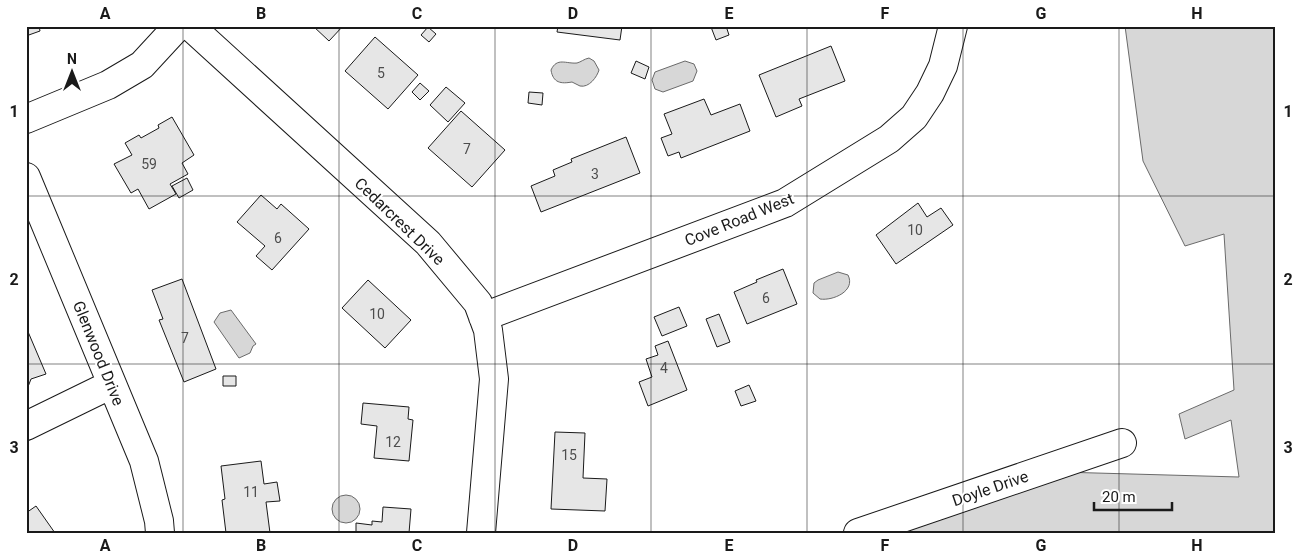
<svg xmlns="http://www.w3.org/2000/svg" width="1302" height="559" font-family="Roboto,sans-serif">
<rect width="100%" height="100%" fill="#fff"/>
<!-- water -->
<path fill="#d7d7d7" stroke="#6a6a6a" d="M 1125,26 L 1276,26 L 1276,533 L 902,533 L 1060,472 L 1239,477 L 1231,420 L 1185,439 L 1179,414 L 1234,390 L 1224,234 L 1185,246 L 1143,161 Z
M 589,58 L 594,61 L 599,70 C 597,77 589,88 580,86 C 577,85 575,83 572,82 C 561,84 553,83 551,70 C 557,57 566,64 577,63 C 581,62 584,59 589,58 Z
M 685,61 L 694,64 L 697,71 L 693,81 L 663,92 L 655,89 L 652,80 L 655,72 Z
M 838,272 L 848,275 C 856,291 833,301 820,299 L 813,293 L 814,283 L 818,280 Z
M 231,310 L 256,344 L 253,346 L 250,353 L 239,358 L 214,322 L 220,313 Z
M332 509a14 14 0 1 1 28 0a14 14 0 1 1-28 0Z"/>
<!-- building -->
<path fill="#e6e6e6" stroke="#1a1a1a" d="M 26,26 L 39,26 L 40,31 L 26,36 Z
M 313,26 L 343,26 L 329,41 Z
M 558,26 L 622,26 L 620,40 L 557,32 Z
M 714,26 L 726,26 L 729,35 L 716,40 L 711,27 Z
M 428,27 L 436,34 L 429,42 L 421,35 Z
M 375,37 L 418,75 L 388,109 L 345,71 Z
M 831,46 L 845,81 L 799,99 L 802,106 L 776,117 L 759,75 Z
M 636,61 L 649,67 L 645,79 L 631,73 Z
M 420,83 L 429,91 L 420,100 L 412,92 Z
M 446,87 L 465,103 L 448,122 L 430,105 Z
M 529,92 L 543,93 L 542,105 L 528,103 Z
M 704,99 L 711,115 L 740,104 L 750,131 L 681,158 L 679,152 L 668,156 L 661,138 L 672,134 L 664,114 Z
M 461,111 L 505,150 L 472,187 L 428,148 Z
M 172,117 L 194,155 L 182,163 L 188,174 L 170,184 L 176,194 L 149,209 L 138,189 L 131,193 L 114,164 L 132,155 L 125,143 L 139,135 L 141,138 L 159,128 L 158,125 Z
M 626,137 L 640,173 L 541,212 L 531,186 L 555,176 L 553,170 L 572,162 L 571,159 Z
M 187,178 L 193,190 L 179,198 L 172,186 Z
M 261,195 L 277,209 L 281,204 L 309,229 L 272,270 L 256,256 L 265,246 L 237,222 Z
M 918,203 L 927,217 L 941,208 L 953,225 L 896,264 L 876,235 Z
M 783,269 L 797,304 L 747,324 L 734,292 L 757,282 L 756,280 Z
M 182,279 L 216,369 L 184,382 L 159,320 L 163,319 L 152,290 Z
M 368,280 L 411,320 L 385,348 L 342,308 Z
M 679,307 L 687,326 L 662,336 L 654,317 Z
M 719,314 L 730,342 L 717,347 L 706,319 Z
M 26,327 L 46,374 L 31,379 L 26,392 Z
M 668,341 L 687,390 L 648,406 L 639,382 L 652,377 L 646,359 L 658,355 L 655,346 Z
M 223,376 L 236,376 L 236,386 L 223,386 Z
M 749,385 L 756,401 L 741,406 L 735,391 Z
M 363,403 L 409,407 L 408,419 L 413,420 L 409,461 L 374,458 L 377,426 L 361,424 Z
M 555,432 L 585,433 L 583,478 L 607,479 L 605,511 L 551,509 Z
M 261,461 L 264,484 L 277,482 L 280,501 L 266,502 L 270,533 L 226,533 L 222,500 L 225,499 L 221,466 Z
M 36,506 L 55,533 L 26,533 L 26,513 Z
M 383,507 L 411,509 L 409,533 L 356,533 L 356,523 L 372,525 L 372,521 L 382,522 Z"/>
<g fill="none" stroke-linecap="round" stroke-linejoin="round">
<!-- minor casing -->
<g stroke="#1a1a1a" stroke-width="30">
<path id="minor" d="M 190,26 L 428,243 L 478,303 L 488,330 L 494,379 L 481,533
M 26,119 L 108,85 L 142,65 L 178,26
M 26,177 L 144,461 L 159,521 L 160,533
M 483,317 L 785,203 L 889,139 L 914,117 L 930,93 L 943,66 L 953,26
M 26,426 L 112,384
M 858,533 L 1122,443"/>
</g>
<!-- minor -->
<use href="#minor" stroke="#fff" stroke-width="28"/>
</g>
<!-- grid -->
<path fill="none" stroke="#1a1a1a" stroke-width="1" stroke-opacity="0.55" d="M 183,26 L 183,533M 339,26 L 339,533M 495,26 L 495,533M 651,26 L 651,533M 807,26 L 807,533M 963,26 L 963,533M 1119,26 L 1119,533M 26,196 L 1276,196M 26,364 L 1276,364"/>
<g text-anchor="middle" stroke-width="4" stroke-linejoin="round" paint-order="stroke">
<!-- number labels -->
<g font-size="14" fill="#4d4d4d">
<text x="381" y="78">5</text>
<text x="467" y="154">7</text>
<text x="149" y="169">59</text>
<text x="595" y="179">3</text>
<text x="915" y="235">10</text>
<text x="278" y="243">6</text>
<text x="766" y="303">6</text>
<text x="377" y="319">10</text>
<text x="185" y="343">7</text>
<text x="664" y="373">4</text>
<text x="393" y="447">12</text>
<text x="569" y="460">15</text>
<text x="251" y="497">11</text>
</g>
<!-- street labels -->
<g font-size="16" fill="#1a1a1a" stroke="#fff">
<text transform="translate(739 219) rotate(-22)" y="6">Cove Road West</text>
<text transform="translate(400 221) rotate(44)" y="6">Cedarcrest Drive</text>
<text transform="translate(99 353) rotate(68)" y="6">Glenwood Drive</text>
<text transform="translate(990 488) rotate(-19)" y="6">Doyle Drive</text>
</g>
</g>
<!-- border -->
<rect width="1302" height="559" fill="none" stroke="#ffffff" stroke-width="55"/>
<!-- north arrow -->
<g transform="translate(72 72)" stroke="#ffffff" stroke-width="4" paint-order="stroke">
<path d="M0-4L9 19L0 12L-9 19Z" fill="#1a1a1a"/>
<text y="-8" font-size="14" font-weight="bold" text-anchor="middle" fill="#1a1a1a">N</text>
</g>
<!-- scale -->
<path d="M1094 502v8h78v-8" fill="none" stroke="#1a1a1a" stroke-width="2.5"/>
<text x="1102" y="502" font-size="15" fill="#1a1a1a" stroke="#ffffff" stroke-width="4" paint-order="stroke">20 m</text>
<rect x="28" y="28" width="1246" height="504" fill="none" stroke="#1a1a1a" stroke-width="2"/>
<g font-size="16" text-anchor="middle" font-weight="bold" fill="#1a1a1a">
<text x="105" y="19">A</text>
<text x="261" y="19">B</text>
<text x="417" y="19">C</text>
<text x="573" y="19">D</text>
<text x="729" y="19">E</text>
<text x="885" y="19">F</text>
<text x="1041" y="19">G</text>
<text x="1197" y="19">H</text>
<text x="14" y="117">1</text>
<text x="1288" y="117">1</text>
<text x="14" y="285">2</text>
<text x="1288" y="285">2</text>
<text x="14" y="453">3</text>
<text x="1288" y="453">3</text>
<text x="105" y="551">A</text>
<text x="261" y="551">B</text>
<text x="417" y="551">C</text>
<text x="573" y="551">D</text>
<text x="729" y="551">E</text>
<text x="885" y="551">F</text>
<text x="1041" y="551">G</text>
<text x="1197" y="551">H</text>
</g>
</svg>
